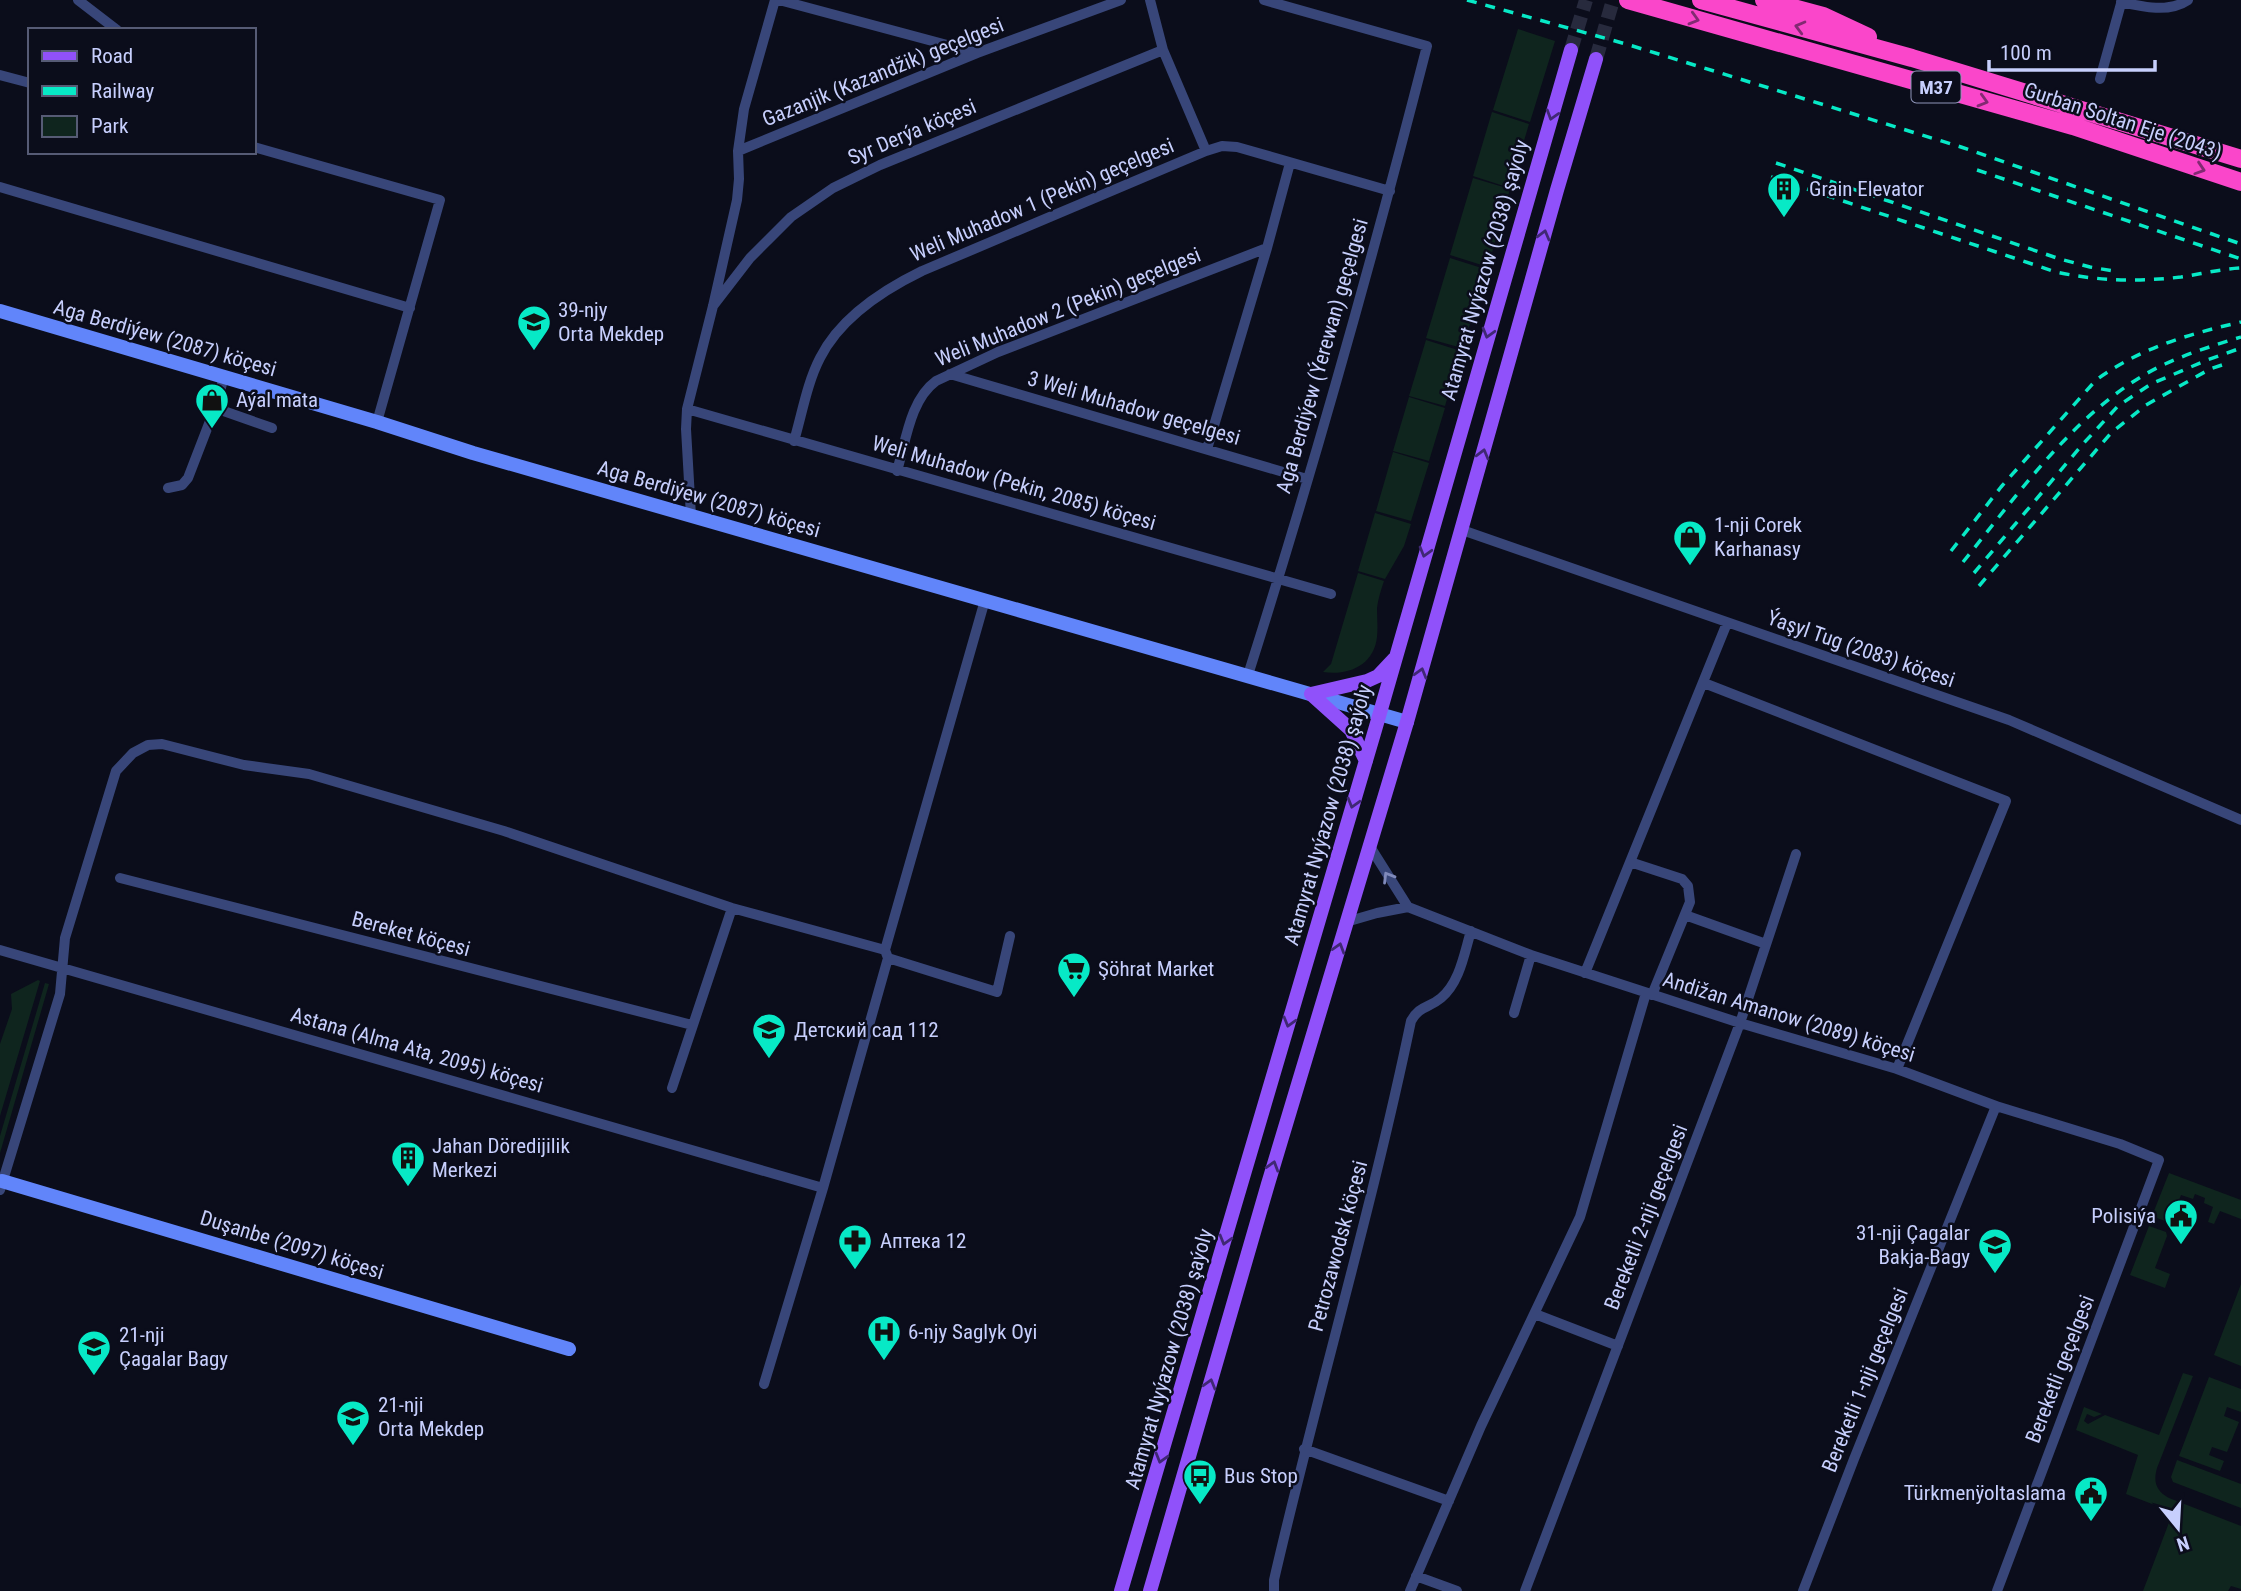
<svg xmlns="http://www.w3.org/2000/svg" width="2241" height="1591" font-family="'Roboto Condensed',sans-serif">
<rect width="100%" height="100%" fill="#0b0d1b"/>
<!-- green -->
<path fill="#0f251e" d="M 1518,29 L 1555,41 L 1530,122 L 1493,110 Z
M 1492,112 L 1529,124 L 1510,188 L 1473,176 Z
M 1473,178 L 1510,189 L 1488,267 L 1450,255 Z
M 1450,258 L 1488,270 L 1462,348 L 1426,338 Z
M 1426,340 L 1461,351 L 1445,406 L 1409,396 Z
M 1409,397 L 1445,408 L 1429,461 L 1393,451 Z
M 1393,452 L 1429,463 L 1411,521 L 1376,511 Z
M 1375,513 L 1411,524 L 1404,546 L 1385,579 L 1358,571 Z
M 1358,573 L 1384,581 C 1381,590 1378,599 1377,608 C 1377,618 1378,627 1377,637 C 1374,665 1349,676 1323,672 L 1331,664 Z
M 38,980 L 40,981 L 0,1116 L 0,1044 L 12,1009 L 11,994 Z
M 45,983 L 49,984 L 0,1153 L 0,1136 Z
M 2169,1173 L 2241,1200 L 2241,1219 L 2220,1211 L 2214,1224 L 2208,1222 L 2213,1207 L 2204,1203 L 2205,1198 L 2195,1194 L 2193,1199 L 2181,1195 L 2170,1223 L 2152,1216 Z
M 2149,1226 L 2166,1232 L 2167,1236 L 2155,1268 L 2170,1274 L 2165,1288 L 2130,1275 Z
M 2241,1284 L 2241,1366 L 2214,1355 Z
M 2183,1373 L 2193,1376 L 2157,1468 C 2153,1482 2156,1491 2169,1498 L 2241,1526 L 2241,1589 L 2231,1586 L 2228,1591 L 2143,1591 L 2173,1512 L 2126,1494 L 2138,1455 L 2076,1430 L 2084,1407 L 2102,1414 L 2094,1417 L 2087,1414 L 2084,1421 L 2088,1424 L 2105,1415 L 2159,1435 Z
M 2209,1377 L 2241,1389 L 2241,1412 L 2227,1407 L 2224,1416 L 2239,1422 L 2227,1452 L 2212,1447 L 2209,1455 L 2224,1461 L 2220,1471 L 2179,1456 Z
M 2177,1460 L 2241,1484 L 2241,1508 L 2173,1482 L 2171,1477 Z"/>
<g fill="none" stroke-linecap="round" stroke-linejoin="round">
<!-- primary-tunnel -->
<path stroke="#272a3d" stroke-width="14" stroke-dasharray="14 7" stroke-linecap="butt" d="M 1571,50 L 1586,0
M 1596,59 L 1613,0"/>
<!-- street -->
<path stroke="#384679" stroke-width="10" d="M 78,0 L 117,30
M 779,0 L 977,53
M 1150,0 L 1163,50 L 1206,151
M 2121,2 C 2143,7 2169,13 2188,0
M 0,75 L 30,83
M 2100,79 L 2122,0
M 254,147 L 440,200 L 377,422
M 738,151 L 977,53 L 1121,0
M 0,187 L 410,308
M 713,306 L 750,258 L 791,217 L 833,188 L 880,165 L 1163,50
M 950,374 L 1307,479
M 215,408 L 272,428
M 687,409 L 1331,594
M 794,441 C 802,414 807,383 820,358 C 840,318 883,290 922,271 L 1206,151 L 1222,146 L 1237,147 L 1390,191
M 1207,449 L 1267,248 L 1290,163
M 897,471 C 906,441 910,400 936,381 L 998,352 L 1267,248
M 168,488 L 182,485 L 188,478 L 215,408 L 224,377
M 691,516 L 686,429 L 687,409 L 713,306 L 737,200 L 739,179 L 738,151 L 744,109 L 775,0
M 1462,530 L 2009,720 L 2241,820
M 1248,675 C 1314,467 1373,257 1427,46 L 1264,0
M 1704,683 L 2006,801 L 1897,1069
M 1369,845 L 1408,907
M 1630,862 L 1682,879 L 1688,886 L 1690,902 L 1652,995
M 120,878 L 692,1025
M 1685,915 L 1766,944
M 1346,922 L 1377,913 L 1408,907 L 1531,955 L 1740,1023 L 1897,1069 L 1996,1106 L 2120,1144 L 2159,1160 L 1997,1591
M 0,950 L 823,1188
M 888,958 L 997,992 L 1010,936
M 1585,973 L 1727,623
M 1514,1013 L 1531,955
M 672,1088 L 732,908
M 0,1190 L 60,994 L 65,938 L 116,771 L 133,753 L 148,745 L 162,744 L 244,765 L 309,774 L 504,831 L 732,908 L 885,950
M 1535,1314 L 1618,1346
M 764,1384 L 823,1188 L 888,958 L 885,950 L 985,600
M 1304,1449 L 1449,1501
M 1416,1576 L 1457,1591
M 1274,1591 L 1274,1580 C 1317,1393 1372,1209 1411,1021 C 1420,1005 1428,1009 1441,998 C 1460,982 1464,954 1471,931
M 1410,1591 L 1481,1426 L 1580,1217 L 1646,993
M 1525,1591 L 1740,1023 L 1796,854
M 1803,1591 L 1854,1459 L 1996,1106"/>
<!-- secondary -->
<path stroke="#6185fa" stroke-width="14" d="M 0,311 L 377,422 L 473,453 L 1407,722
M 2,1181 L 569,1349"/>
<!-- primary -->
<path stroke="#9051fa" stroke-width="14" d="M 1311,694 L 1367,681 L 1378,676 L 1394,659
M 1311,694 L 1351,730 L 1366,761
M 1121,1591 L 1375,730 L 1571,50
M 1150,1591 L 1268,1184 L 1407,722 L 1557,190 L 1596,59"/>
<!-- highway -->
<path stroke="#fa46ca" stroke-width="18" d="M 1628,0 L 2073,126 L 2241,182
M 1701,0 L 1912,58 L 2241,159
M 1764,0 L 1823,16 L 1868,37"/>
<!-- rail -->
<path stroke="#07e9c6" stroke-width="3.5" stroke-dasharray="10 9" stroke-linecap="butt" d="M 1467,0 L 1626,44 L 1961,147 L 2241,244
M 1776,163 L 2060,259 L 2090,267 L 2119,272
M 1977,170 L 2241,259
M 1771,177 L 2056,272 C 2098,281 2138,282 2181,277 C 2201,274 2221,269 2241,268
M 1951,551 L 2001,487 L 2096,380 C 2140,348 2189,334 2241,322
M 1963,562 C 2020,492 2081,403 2165,364 C 2189,353 2215,345 2241,337
M 1974,573 L 2082,445 L 2118,406 L 2151,384 L 2207,360 L 2241,348
M 1979,586 L 2111,433 L 2146,405 L 2210,369 L 2222,365"/>
</g>
<!-- one-way arrows -->
<defs><path id="oneway-chevron" d="M-2-3.5L2.5 0L-2 3.5" fill="none" stroke-width="1.6" stroke-linecap="round" stroke-linejoin="round" transform="scale(1.75)"/></defs>
<g stroke="#822a72">
<use href="#oneway-chevron" transform="translate(1694 19) rotate(16)"/>
<use href="#oneway-chevron" transform="translate(1800 27) rotate(-165)"/>
<use href="#oneway-chevron" transform="translate(1983 101) rotate(16)"/>
<use href="#oneway-chevron" transform="translate(2200 169) rotate(18)"/>
</g>
<g stroke="#402874">
<use href="#oneway-chevron" transform="translate(1552 115) rotate(107)"/>
<use href="#oneway-chevron" transform="translate(1544 235) rotate(-75)"/>
<use href="#oneway-chevron" transform="translate(1488 333) rotate(106)"/>
<use href="#oneway-chevron" transform="translate(1483 454) rotate(-75)"/>
<use href="#oneway-chevron" transform="translate(1425 552) rotate(106)"/>
<use href="#oneway-chevron" transform="translate(1421 673) rotate(-74)"/>
<use href="#oneway-chevron" transform="translate(1353 803) rotate(106)"/>
<use href="#oneway-chevron" transform="translate(1339 948) rotate(-73)"/>
<use href="#oneway-chevron" transform="translate(1289 1022) rotate(106)"/>
<use href="#oneway-chevron" transform="translate(1273 1166) rotate(-73)"/>
<use href="#oneway-chevron" transform="translate(1225 1240) rotate(106)"/>
<use href="#oneway-chevron" transform="translate(1210 1384) rotate(-74)"/>
<use href="#oneway-chevron" transform="translate(1161 1458) rotate(106)"/>
</g>
<use stroke="#808abb" href="#oneway-chevron" transform="translate(1388 877) rotate(-121)"/>
<!-- icons -->
<defs>
<g id="building-pin" transform="scale(1.75)"><path d="M0 17L-7.5 6A9.5 9.5 0 1 1 7.5 6Z" fill="#07e9c6" stroke="#0b0d1b"/><path d="M-4-6H4V6H1V3H-1V6H-4ZM-2.5-4.3h1.7v1.8h-1.7ZM.8-4.3h1.7v1.8H.8ZM-2.5-1h1.7V.8h-1.7ZM.8-1h1.7V.8H.8Z" fill="#111"/></g>
<g id="school-pin" transform="scale(1.75)"><path d="M0 17L-7.5 6A9.5 9.5 0 1 1 7.5 6Z" fill="#07e9c6" stroke="#0b0d1b"/><path d="M0-5L7-2L0 1L-7-2ZM-4 1L0 2.5L4 1V4Q0 6-4 4Z" fill="#111"/></g>
<g id="shop-pin" transform="scale(1.75)"><path d="M0 17L-7.5 6A9.5 9.5 0 1 1 7.5 6Z" fill="#07e9c6" stroke="#0b0d1b"/><path d="M-5-2.5h2.3a2.7 3.5 0 0 1 5.4 0H5L5.5 6h-11ZM-1.5-2.5h3a1.5 2.3 0 0 0-3 0Z" fill="#111"/></g>
<g id="supermarket-pin" transform="scale(1.75)"><path d="M0 17L-7.5 6A9.5 9.5 0 1 1 7.5 6Z" fill="#07e9c6" stroke="#0b0d1b"/><path d="M-6-5.5h2.5l.6 2H6L4.5 2H-2.5L-4.4-4H-6ZM-1.5 3.2a1.3 1.3 0 1 0 .1 0ZM3 3.2a1.3 1.3 0 1 0 .1 0Z" fill="#111"/></g>
<g id="civic-pin" transform="scale(1.75)"><path d="M0 17L-7.5 6A9.5 9.5 0 1 1 7.5 6Z" fill="#07e9c6" stroke="#0b0d1b"/><path d="M-.6-6.5H3V-4.5H.6V-3L4-1V1h2V6H-6V1h2V-1L-.6-3ZM-1.2 2.5V6h2.4V2.5Z" fill="#111"/></g>
<g id="pharmacy-pin" transform="scale(1.75)"><path d="M0 17L-7.5 6A9.5 9.5 0 1 1 7.5 6Z" fill="#07e9c6" stroke="#0b0d1b"/><path d="M-2-6h4v4h4v4h-4v4h-4v-4h-4v-4h4Z" fill="#111"/></g>
<g id="hospital-pin" transform="scale(1.75)"><path d="M0 17L-7.5 6A9.5 9.5 0 1 1 7.5 6Z" fill="#07e9c6" stroke="#0b0d1b"/><path d="M-5-5h3v3.5h4V-5h3V5h-3V1.5h-4V5h-3Z" fill="#111"/></g>
<g id="bus-pin" transform="scale(1.75)"><path d="M0 17L-7.5 6A9.5 9.5 0 1 1 7.5 6Z" fill="#07e9c6" stroke="#0b0d1b"/><path d="M-5-6H5V4H4V6H2V4H-2V6H-4V4H-5ZM-3.5-4V0h7V-4ZM-3.5 1.2v1.5H-2V1.2ZM2 1.2v1.5H3.5V1.2Z" fill="#111"/></g>
</defs>
<g fill-rule="evenodd">
<use href="#building-pin" x="1784" y="189"/>
<use href="#school-pin" x="534" y="322"/>
<use href="#shop-pin" x="212" y="400"/>
<use href="#shop-pin" x="1690" y="537"/>
<use href="#supermarket-pin" x="1074" y="969"/>
<use href="#school-pin" x="769" y="1030"/>
<use href="#building-pin" x="408" y="1158"/>
<use href="#civic-pin" x="2181" y="1216"/>
<use href="#pharmacy-pin" x="855" y="1241"/>
<use href="#school-pin" x="1995" y="1245"/>
<use href="#hospital-pin" x="884" y="1332"/>
<use href="#school-pin" x="94" y="1347"/>
<use href="#school-pin" x="353" y="1417"/>
<use href="#bus-pin" x="1200" y="1476"/>
<use href="#civic-pin" x="2091" y="1493"/>
</g>
<g text-anchor="middle" stroke-width="5" stroke-linejoin="round" paint-order="stroke">
<!-- shield labels -->
<rect fill="#0b0d1b" stroke="#8f95b9" stroke-width="2" x="1911.5" y="71.5" width="49" height="31" rx="5"/>
<g font-size="19" font-weight="bold" fill="#c7cffd">
<text x="1936" y="94">M37</text>
</g>
<!-- street labels -->
<g font-size="21" fill="#c7cffd" stroke="#0b0d1b">
<text transform="translate(883 72) rotate(-22)" y="7">Gazanjik (Kazandžik) geçelgesi</text>
<text transform="translate(2123 121) rotate(18)" y="7">Gurban Soltan Eje (2043)</text>
<text transform="translate(912 132) rotate(-23)" y="7">Syr Derýa köçesi</text>
<text transform="translate(1042 200) rotate(-23)" y="7">Weli Muhadow 1 (Pekin) geçelgesi</text>
<text transform="translate(1485 270) rotate(-74)" y="7">Atamyrat Nyýazow (2038) şaýoly</text>
<text transform="translate(1068 307) rotate(-22)" y="7">Weli Muhadow 2 (Pekin) geçelgesi</text>
<text transform="translate(165 338) rotate(16)" y="7">Aga Berdiýew (2087) köçesi</text>
<text transform="translate(1322 356) rotate(-74)" y="7">Aga Berdiýew (Ýerewan) geçelgesi</text>
<text transform="translate(1134 408) rotate(16)" y="7">3 Weli Muhadow geçelgesi</text>
<text transform="translate(1014 483) rotate(16)" y="7">Weli Muhadow (Pekin, 2085) köçesi</text>
<text transform="translate(709 499) rotate(16)" y="7">Aga Berdiýew (2087) köçesi</text>
<text transform="translate(1861 649) rotate(19)" y="7">Ýaşyl Tug (2083) köçesi</text>
<text transform="translate(1328 815) rotate(-74)" y="7">Atamyrat Nyýazow (2038) şaýoly</text>
<text transform="translate(411 934) rotate(15)" y="7">Bereket köçesi</text>
<text transform="translate(1789 1017) rotate(17)" y="7">Andižan Amanow (2089) köçesi</text>
<text transform="translate(417 1050) rotate(16)" y="7">Astana (Alma Ata, 2095) köçesi</text>
<text transform="translate(1646 1217) rotate(-69)" y="7">Bereketli 2-nji geçelgesi</text>
<text transform="translate(292 1245) rotate(17)" y="7">Duşanbe (2097) köçesi</text>
<text transform="translate(1338 1246) rotate(-75)" y="7">Petrozawodsk köçesi</text>
<text transform="translate(1169 1359) rotate(-74)" y="7">Atamyrat Nyýazow (2038) şaýoly</text>
<text transform="translate(2060 1369) rotate(-69)" y="7">Bereketli geçelgesi</text>
<text transform="translate(1865 1380) rotate(-68)" y="7">Bereketli 1-nji geçelgesi</text>
</g>
<!-- poi labels -->
<g font-size="21" fill="#c7cffd" stroke="#0b0d1b" text-anchor="start">
<text x="1809" y="196">Grain Elevator</text>
<text x="558" y="317">39-njy<tspan x="558" dy="24">Orta Mekdep</tspan></text>
<text x="236" y="407">Aýal mata</text>
<text x="1714" y="532">1-nji Corek<tspan x="1714" dy="24">Karhanasy</tspan></text>
<text x="1098" y="976">Şöhrat Market</text>
<text x="794" y="1037">Детский сад 112</text>
<text x="432" y="1153">Jahan Döredijilik<tspan x="432" dy="24">Merkezi</tspan></text>
<text x="2156" y="1223" text-anchor="end">Polisiýa</text>
<text x="1970" y="1240" text-anchor="end">31-nji Çagalar<tspan x="1970" dy="24">Bakja-Bagy</tspan></text>
<text x="880" y="1248">Аптека 12</text>
<text x="908" y="1339">6-njy Saglyk Oyi</text>
<text x="119" y="1342">21-nji<tspan x="119" dy="24">Çagalar Bagy</tspan></text>
<text x="378" y="1412">21-nji<tspan x="378" dy="24">Orta Mekdep</tspan></text>
<text x="1224" y="1483">Bus Stop</text>
<text x="2066" y="1500" text-anchor="end">Türkmenÿoltaslama</text>
</g>
</g>
<!-- legend -->
<rect x="28" y="28" width="228" height="126" fill="#0b0d1b" stroke="#565b75" stroke-width="2"/>
<rect x="42" y="51" width="35" height="10" fill="#9051fa" stroke="#565b75" stroke-width="2"/>
<text x="91" y="63" font-size="21" fill="#c7cffd">Road</text>
<rect x="42" y="86" width="35" height="10" fill="#07e9c6" stroke="#565b75" stroke-width="2"/>
<text x="91" y="98" font-size="21" fill="#c7cffd">Railway</text>
<rect x="42" y="116" width="35" height="21" fill="#0f251e" stroke="#565b75" stroke-width="2"/>
<text x="91" y="133" font-size="21" fill="#c7cffd">Park</text>
<!-- north arrow -->
<g transform="translate(2178 1528) rotate(162)" stroke="#0b0d1b" stroke-width="5" paint-order="stroke">
<path d="M0-5L12 26L0 18L-12 26Z" fill="#c7cffd"/>
<text y="-10" font-size="19" font-weight="bold" text-anchor="middle" fill="#c7cffd">N</text>
</g>
<!-- scale -->
<path d="M1989 60v10h166v-10" fill="none" stroke="#c7cffd" stroke-width="3.5"/>
<text x="2000" y="60" font-size="21" fill="#c7cffd" stroke="#0b0d1b" stroke-width="5" paint-order="stroke">100 m</text>
</svg>
